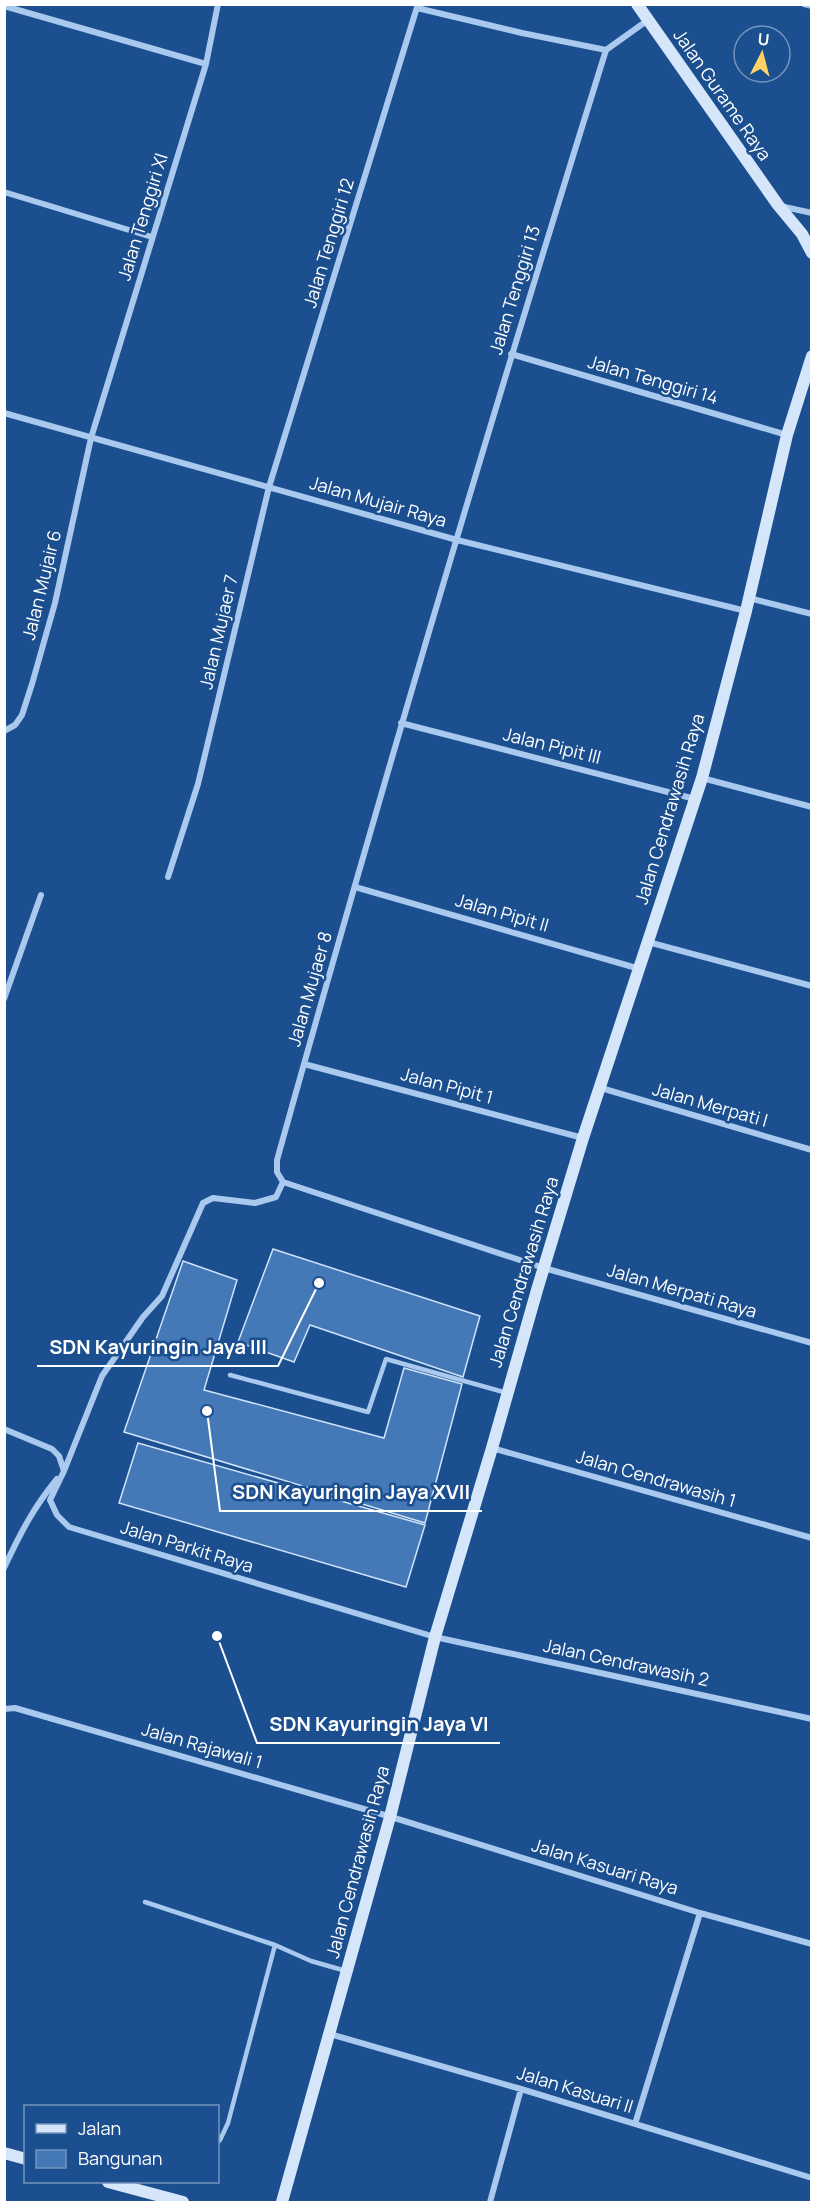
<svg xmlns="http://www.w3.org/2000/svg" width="816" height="2207" font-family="Manrope,sans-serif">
<rect width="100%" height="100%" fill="#1b4f8f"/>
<!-- building -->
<path fill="#4478b7" stroke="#cfe3fa" stroke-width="1.5" d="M 273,1249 L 480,1316 L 463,1377 L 310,1325 L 294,1362 L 238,1342 Z
M 183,1261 L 237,1280 L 204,1390 L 384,1438 L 404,1368 L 462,1384 L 425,1523 L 124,1432 Z
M 138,1443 L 425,1525 L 406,1587 L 119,1503 Z"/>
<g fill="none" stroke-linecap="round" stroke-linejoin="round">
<!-- lane -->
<path stroke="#a9c9ee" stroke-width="4.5" d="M 230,1375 L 368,1412 L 386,1359 L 507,1393
M 145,1902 L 275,1945
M 218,2142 L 220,2140 L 228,2123 L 275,1945 L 311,1961 L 346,1971"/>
<!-- street -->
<path stroke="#a9c9ee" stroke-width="6" d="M 804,4 L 812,6
M 4,6 L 206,64
M 417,8 L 522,33 L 606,50 L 648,20
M 606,50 C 491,418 381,788 277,1160 L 277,1172 L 283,1182 L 544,1268 L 812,1343
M 4,192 L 152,237
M 780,206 L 812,213
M 511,354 L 787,435
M 4,413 L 457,540 L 746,611
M 749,598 L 812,614
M 401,723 L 695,799
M 4,731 L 15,725 L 22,715 L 32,684 L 55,603 L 91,438 L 206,64 L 218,4
M 702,778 L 812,807
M 168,877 L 198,784 L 269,487 L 418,4
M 355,887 L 640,969
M 648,942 L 812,986
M 4,999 L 41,895
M 304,1064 L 583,1138
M 601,1088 L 812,1150
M 4,1429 L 52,1449 L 59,1456 L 64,1471 L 50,1500 L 57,1515 L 69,1527 L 435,1637 L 812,1719
M 492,1448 L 812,1538
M 64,1471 L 102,1376 L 143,1317 L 162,1296 L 203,1203 L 213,1198 L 255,1203 L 276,1197 L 283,1182
M 4,1568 C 20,1534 33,1508 57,1479
M 4,1709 L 15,1708 L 388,1816 L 700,1913 L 812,1944
M 330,2034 L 521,2089 L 812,2178
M 635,2124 L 700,1913
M 490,2202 L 521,2089"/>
<!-- secondary -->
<path stroke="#d6e6fa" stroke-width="12" d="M 637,4 L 778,205 L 802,234 L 812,253
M 4,2153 L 26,2159
M 108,2182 L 183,2202
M 282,2202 L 390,1817 L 435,1637 L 492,1448 L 537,1290 L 583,1138 L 702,778 L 746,611 L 787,435 L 812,356"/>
</g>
<g text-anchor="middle" stroke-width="5" stroke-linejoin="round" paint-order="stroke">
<!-- street labels -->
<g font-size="18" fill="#fff" stroke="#1b4f8f">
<text transform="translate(722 95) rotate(55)" y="6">Jalan Gurame Raya</text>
<text transform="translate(143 217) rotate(-73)" y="6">Jalan Tenggiri XI</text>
<text transform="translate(329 243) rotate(-73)" y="6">Jalan Tenggiri 12</text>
<text transform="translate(515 290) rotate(-73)" y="6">Jalan Tenggiri 13</text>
<text transform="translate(653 380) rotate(16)" y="6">Jalan Tenggiri 14</text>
<text transform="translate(378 502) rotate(16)" y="6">Jalan Mujair Raya</text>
<text transform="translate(42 585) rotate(-76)" y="6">Jalan Mujair 6</text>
<text transform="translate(219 632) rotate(-77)" y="6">Jalan Mujaer 7</text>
<text transform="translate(552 746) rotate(14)" y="6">Jalan Pipit III</text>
<text transform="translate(670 809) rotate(-73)" y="6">Jalan Cendrawasih Raya</text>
<text transform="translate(502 913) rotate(16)" y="6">Jalan Pipit II</text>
<text transform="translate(310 989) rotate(-74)" y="6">Jalan Mujaer 8</text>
<text transform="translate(447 1086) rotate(15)" y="6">Jalan Pipit 1</text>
<text transform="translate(710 1105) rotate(16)" y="6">Jalan Merpati I</text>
<text transform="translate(524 1272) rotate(-73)" y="6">Jalan Cendrawasih Raya</text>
<text transform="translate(682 1291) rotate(16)" y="6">Jalan Merpati Raya</text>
<text transform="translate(656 1479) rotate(16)" y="6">Jalan Cendrawasih 1</text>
<text transform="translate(187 1547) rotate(17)" y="6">Jalan Parkit Raya</text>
<text transform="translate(626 1663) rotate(12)" y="6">Jalan Cendrawasih 2</text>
<text transform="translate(202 1746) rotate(16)" y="6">Jalan Rajawali 1</text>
<text transform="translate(358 1862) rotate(-75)" y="6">Jalan Cendrawasih Raya</text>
<text transform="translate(605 1867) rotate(17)" y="6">Jalan Kasuari Raya</text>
<text transform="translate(575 2090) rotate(17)" y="6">Jalan Kasuari II</text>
</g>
</g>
<!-- callouts -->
<path fill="none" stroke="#fff" stroke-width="2" d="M319 1283L278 1366H37M207 1411L220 1511H482M217 1636L257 1743H500"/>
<g fill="#fff" stroke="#1b4f8f" stroke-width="2">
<circle cx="319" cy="1283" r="6"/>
<circle cx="207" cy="1411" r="6"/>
<circle cx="217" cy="1636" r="6"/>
</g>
<g font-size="20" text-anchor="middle" font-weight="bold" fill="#fff" stroke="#1b4f8f" stroke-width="5" stroke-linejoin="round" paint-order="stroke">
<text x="158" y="1354">SDN Kayuringin Jaya III</text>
<text x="351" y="1499">SDN Kayuringin Jaya XVII</text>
<text x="379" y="1731">SDN Kayuringin Jaya VI</text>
</g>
<!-- border -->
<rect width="816" height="2207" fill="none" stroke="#ffffff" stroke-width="12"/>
<!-- legend -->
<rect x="24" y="2105" width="195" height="78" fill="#1b4f8f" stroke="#7695bc" stroke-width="1.5"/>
<rect x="36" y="2124" width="30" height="9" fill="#d6e6fa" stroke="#7695bc" stroke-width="1.5"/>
<text x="78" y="2135" font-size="18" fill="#ffffff">Jalan</text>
<rect x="36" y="2150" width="30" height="18" fill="#4478b7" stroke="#7695bc" stroke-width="1.5"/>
<text x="78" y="2165" font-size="18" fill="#ffffff">Bangunan</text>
<!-- north arrow -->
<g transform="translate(762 54) rotate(6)"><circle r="28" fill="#1b4f8f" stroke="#7695bc" stroke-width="1.5"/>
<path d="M0-4.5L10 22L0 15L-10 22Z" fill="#ffd166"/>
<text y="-9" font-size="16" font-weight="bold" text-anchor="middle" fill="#ffffff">U</text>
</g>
</svg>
